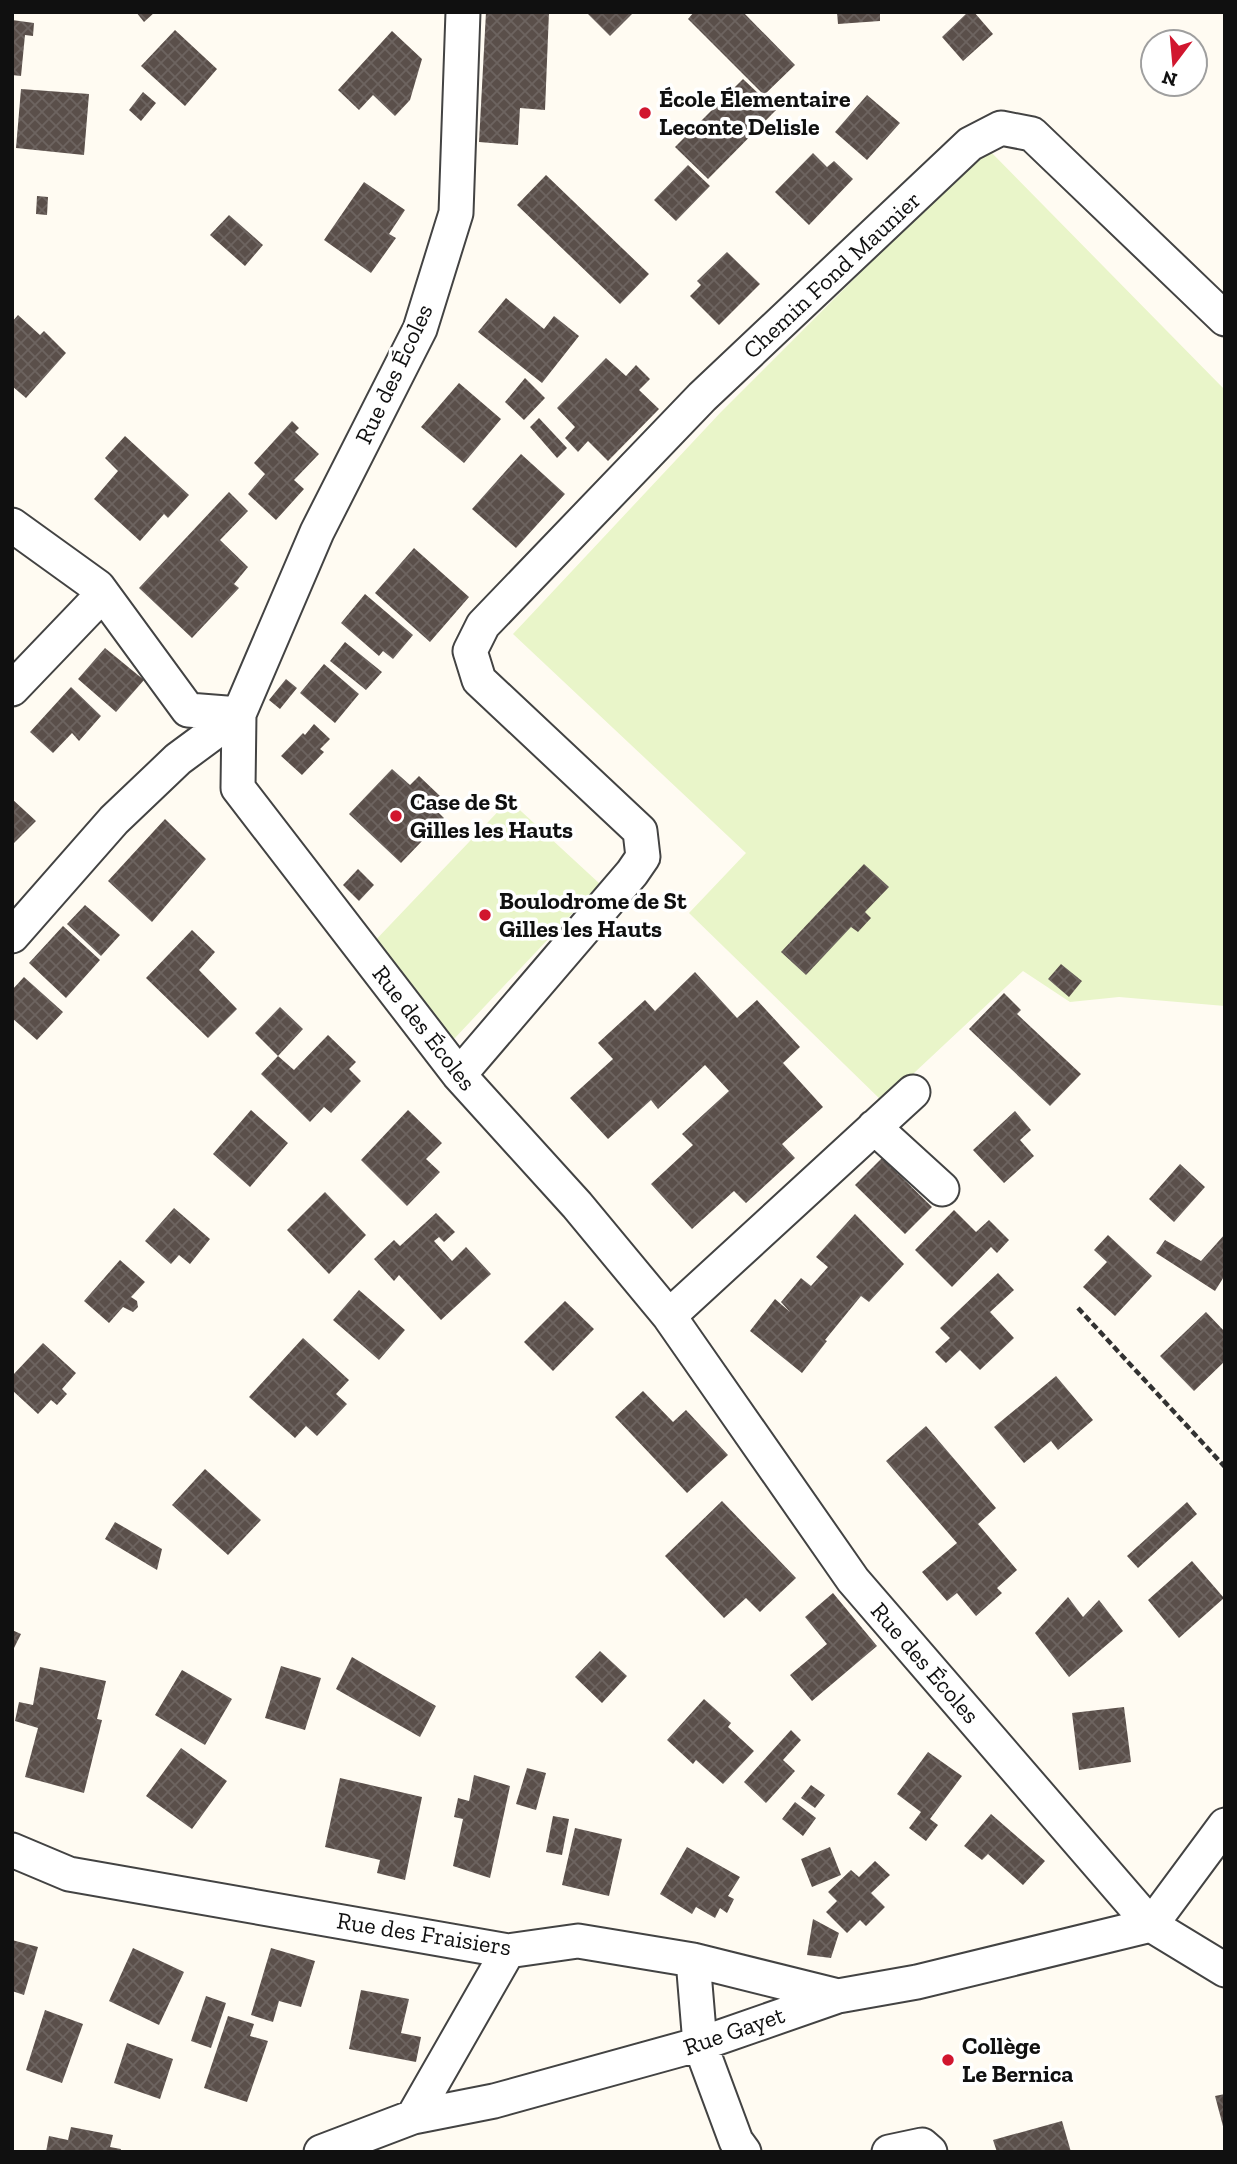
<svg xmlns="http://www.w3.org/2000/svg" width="1237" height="2164" font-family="'Zilla Slab',serif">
<defs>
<pattern id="building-cross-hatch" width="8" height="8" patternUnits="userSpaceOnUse" patternTransform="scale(1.75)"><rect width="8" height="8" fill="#5a4f4a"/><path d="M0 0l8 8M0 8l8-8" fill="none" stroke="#6d6460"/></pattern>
</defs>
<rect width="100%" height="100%" fill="#fffbf2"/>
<!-- pitch -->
<path fill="#e9f5c9" d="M 986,147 L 1225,390 L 1225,1006 L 1119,997 L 1070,1002 L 1023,971 L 883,1102 L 689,913 L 746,853 L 513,634 L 720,413 Z
M 509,800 L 600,884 L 454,1039 L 370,946 Z"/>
<!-- building -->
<path fill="url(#building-cross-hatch)" d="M 136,12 L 155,12 L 144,22 Z
M 486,12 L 549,12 L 545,110 L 520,108 L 518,145 L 479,142 Z
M 586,12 L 634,12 L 610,36 Z
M 694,12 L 743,12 L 795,65 L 764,95 L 688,19 Z
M 837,12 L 880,12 L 880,21 L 838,24 Z
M 968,12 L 974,12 L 993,34 L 963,61 L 942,37 Z
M 12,20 L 34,23 L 33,36 L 25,35 L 21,76 L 12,75 Z
M 175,30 L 217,69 L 185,106 L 141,66 Z
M 392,31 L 422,59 L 410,100 L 395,116 L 373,95 L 359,110 L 338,90 Z
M 743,79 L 776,110 L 708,179 L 675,147 Z
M 21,89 L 89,94 L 84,155 L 16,148 Z
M 143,92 L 156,103 L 141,121 L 129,110 Z
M 867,95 L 900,123 L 867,160 L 835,132 Z
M 813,153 L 827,167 L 834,161 L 853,179 L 809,225 L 775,192 Z
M 688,165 L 710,186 L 676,221 L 654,200 Z
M 546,175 L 649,274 L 620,304 L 517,205 Z
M 364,182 L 405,210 L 389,234 L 396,238 L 371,273 L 324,240 Z
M 37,196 L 48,197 L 47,215 L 36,214 Z
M 229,215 L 263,245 L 245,266 L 210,235 Z
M 727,252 L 760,284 L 719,325 L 690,296 L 701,285 L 697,281 Z
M 506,298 L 544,329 L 554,316 L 579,336 L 542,383 L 478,332 Z
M 18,315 L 40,335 L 44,331 L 66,353 L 26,398 L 12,386 L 12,322 Z
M 606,358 L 626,376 L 636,365 L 650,379 L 639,390 L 659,409 L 608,461 L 588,441 L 578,452 L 565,438 L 575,427 L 557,408 Z
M 525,378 L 545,398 L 524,420 L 505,402 Z
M 459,383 L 501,419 L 464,463 L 421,427 Z
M 539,418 L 567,448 L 557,458 L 530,427 Z
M 292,421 L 299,428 L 295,432 L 319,454 L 294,480 L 304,489 L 276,520 L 248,494 L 265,474 L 254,463 Z
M 125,436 L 189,495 L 168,518 L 164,514 L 140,541 L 94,499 L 118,471 L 105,458 Z
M 521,454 L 565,494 L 516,548 L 472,509 Z
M 229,492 L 248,511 L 220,540 L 248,567 L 234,584 L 239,588 L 192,638 L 139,588 Z
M 414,548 L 469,597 L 430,642 L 375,593 Z
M 365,594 L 413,635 L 393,659 L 383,651 L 379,656 L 341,623 Z
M 345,642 L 382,672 L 366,690 L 330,661 Z
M 105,648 L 144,680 L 116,712 L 78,679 Z
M 324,664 L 359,694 L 335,723 L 300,693 Z
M 286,679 L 297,688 L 280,709 L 269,700 Z
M 71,687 L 101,716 L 79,741 L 72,733 L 53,753 L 30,732 Z
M 314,724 L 330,739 L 320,749 L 324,752 L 302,775 L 281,756 L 303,733 L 305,735 Z
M 392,769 L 410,785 L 419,776 L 440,796 L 431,805 L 444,818 L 401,863 L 349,814 Z
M 12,799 L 36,821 L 12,845 Z
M 165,819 L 206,859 L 152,922 L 108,881 Z
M 864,864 L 889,887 L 865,912 L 871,918 L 858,932 L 851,927 L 806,975 L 781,952 Z
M 358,869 L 374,885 L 359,901 L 343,885 Z
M 85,905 L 120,935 L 101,956 L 67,924 Z
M 63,926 L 100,960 L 66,998 L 29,963 Z
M 192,930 L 215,952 L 199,970 L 237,1009 L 208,1038 L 146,978 Z
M 1061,964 L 1082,981 L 1069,997 L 1048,979 Z
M 695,972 L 737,1018 L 757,1000 L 800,1047 L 783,1063 L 823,1107 L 782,1144 L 795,1158 L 746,1203 L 734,1191 L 692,1229 L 651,1184 L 693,1145 L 682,1134 L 729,1091 L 705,1065 L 658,1109 L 651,1100 L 608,1139 L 570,1098 L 613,1059 L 598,1043 L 645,1000 L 655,1011 Z
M 24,977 L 63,1012 L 37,1040 L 12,1018 L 12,990 Z
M 1004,993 L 1021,1010 L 1017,1014 L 1081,1074 L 1050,1106 L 969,1029 Z
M 280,1007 L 303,1029 L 278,1056 L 255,1033 Z
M 328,1035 L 356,1062 L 349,1069 L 361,1081 L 331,1113 L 324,1107 L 310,1122 L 261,1074 L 278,1056 L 294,1070 Z
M 251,1110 L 288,1143 L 250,1187 L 213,1154 Z
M 408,1110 L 442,1143 L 426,1159 L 440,1172 L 407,1206 L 361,1160 Z
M 1015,1111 L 1031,1130 L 1020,1140 L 1034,1156 L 1004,1183 L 973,1150 Z
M 882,1158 L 932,1207 L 905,1234 L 855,1185 Z
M 1180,1164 L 1205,1187 L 1174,1222 L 1149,1199 Z
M 325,1192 L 366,1235 L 329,1274 L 287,1230 Z
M 174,1208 L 210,1239 L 190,1264 L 179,1255 L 171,1264 L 145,1241 Z
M 954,1210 L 976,1232 L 989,1220 L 1009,1240 L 997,1253 L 991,1247 L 952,1287 L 915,1250 Z
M 436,1213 L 455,1232 L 444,1242 L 439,1237 L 434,1241 L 452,1261 L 466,1247 L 491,1274 L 441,1320 L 399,1275 L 394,1281 L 374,1259 L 394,1240 L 400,1246 Z
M 855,1214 L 904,1264 L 869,1302 L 861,1296 L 825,1340 L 827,1341 L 802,1373 L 750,1331 L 775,1299 L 790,1312 L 781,1302 L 801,1278 L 811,1286 L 828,1267 L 816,1257 Z
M 1225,1234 L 1225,1275 L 1215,1291 L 1156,1253 L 1165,1240 L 1201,1261 Z
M 1108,1235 L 1152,1276 L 1115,1316 L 1083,1287 L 1107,1262 L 1094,1250 Z
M 120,1260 L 145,1282 L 131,1297 L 137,1301 L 138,1307 L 133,1312 L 123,1307 L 109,1323 L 84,1301 Z
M 998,1273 L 1014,1290 L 990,1312 L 1014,1338 L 980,1370 L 960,1350 L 946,1363 L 935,1352 L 950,1338 L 940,1328 Z
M 359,1290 L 405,1330 L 379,1360 L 333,1320 Z
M 565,1301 L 594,1329 L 553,1371 L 524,1342 Z
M 1206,1312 L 1225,1332 L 1225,1361 L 1194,1391 L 1160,1356 Z
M 303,1338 L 349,1380 L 336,1394 L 347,1404 L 317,1436 L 306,1426 L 295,1438 L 249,1397 Z
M 43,1343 L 76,1373 L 62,1389 L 67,1394 L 57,1405 L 51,1400 L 38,1414 L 12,1390 L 12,1376 Z
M 1056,1376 L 1093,1420 L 1058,1450 L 1051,1441 L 1024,1463 L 994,1427 Z
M 643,1391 L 673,1422 L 686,1410 L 728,1455 L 687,1493 L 615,1417 Z
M 926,1426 L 996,1508 L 978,1524 L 1017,1570 L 997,1588 L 1002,1593 L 976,1616 L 957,1593 L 947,1601 L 922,1572 L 957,1543 L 886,1461 Z
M 205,1469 L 261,1520 L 228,1555 L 172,1505 Z
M 722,1501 L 796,1578 L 760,1612 L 746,1598 L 724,1618 L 665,1556 Z
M 1187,1502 L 1197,1514 L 1138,1568 L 1127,1556 Z
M 115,1522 L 162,1549 L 157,1570 L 105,1539 Z
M 1192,1561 L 1224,1598 L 1179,1638 L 1148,1600 Z
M 833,1593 L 877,1646 L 812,1701 L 790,1675 L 827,1644 L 805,1617 Z
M 1068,1597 L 1083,1617 L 1099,1600 L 1123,1631 L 1069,1677 L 1035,1633 Z
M 12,1630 L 21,1634 L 12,1652 Z
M 600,1651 L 627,1676 L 602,1703 L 575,1677 Z
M 352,1657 L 436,1706 L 420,1737 L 336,1689 Z
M 281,1666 L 321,1678 L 305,1730 L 265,1718 Z
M 40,1667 L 106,1681 L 97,1719 L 102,1720 L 84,1793 L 25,1777 L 38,1728 L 15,1721 L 19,1702 L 33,1705 Z
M 182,1670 L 232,1699 L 205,1745 L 155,1715 Z
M 704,1699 L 731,1723 L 728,1727 L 754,1751 L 723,1784 L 696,1760 L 693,1764 L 667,1740 Z
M 1124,1707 L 1131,1762 L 1079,1770 L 1072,1713 Z
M 791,1730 L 801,1740 L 783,1760 L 795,1771 L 766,1803 L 744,1782 Z
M 181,1748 L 227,1781 L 192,1829 L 146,1796 Z
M 928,1752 L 962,1776 L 930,1819 L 938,1825 L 926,1841 L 909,1828 L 921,1812 L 897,1794 Z
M 527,1768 L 546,1773 L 536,1810 L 516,1804 Z
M 474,1775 L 510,1786 L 490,1878 L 453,1866 L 463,1819 L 454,1817 L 458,1798 L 469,1801 Z
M 340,1778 L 422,1797 L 405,1880 L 377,1873 L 380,1860 L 325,1847 Z
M 811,1785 L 825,1795 L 815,1808 L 801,1798 Z
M 795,1802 L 816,1818 L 803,1836 L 782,1819 Z
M 991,1814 L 1045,1861 L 1023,1885 L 988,1854 L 982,1860 L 964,1846 Z
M 553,1816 L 569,1819 L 562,1855 L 546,1852 Z
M 575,1828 L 622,1839 L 609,1896 L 562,1885 Z
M 687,1847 L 740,1877 L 728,1896 L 734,1899 L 727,1913 L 720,1908 L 715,1918 L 696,1907 L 692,1914 L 660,1894 Z
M 830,1847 L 841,1875 L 812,1887 L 801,1859 Z
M 875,1861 L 890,1875 L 871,1893 L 885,1907 L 866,1926 L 860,1920 L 847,1933 L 826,1912 L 837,1901 L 828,1892 L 851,1870 L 859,1877 Z
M 813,1919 L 839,1933 L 831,1958 L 807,1955 Z
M 12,1940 L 38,1947 L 24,1995 L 12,1991 Z
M 133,1948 L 184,1972 L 159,2025 L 109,2001 Z
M 271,1948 L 315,1961 L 301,2007 L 279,2001 L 273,2022 L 251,2015 Z
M 361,1990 L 409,1999 L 401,2033 L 421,2037 L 416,2062 L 349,2049 Z
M 206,1996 L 226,2003 L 211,2048 L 191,2041 Z
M 45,2010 L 83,2024 L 62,2083 L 26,2070 Z
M 228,2016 L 254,2024 L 250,2036 L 268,2041 L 247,2102 L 204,2088 Z
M 127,2043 L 173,2059 L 160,2099 L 114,2083 Z
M 1225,2094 L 1225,2130 L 1224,2130 L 1215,2096 Z
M 1062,2121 L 1071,2152 L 997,2152 L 993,2140 Z
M 71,2127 L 113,2135 L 110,2147 L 121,2149 L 120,2152 L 46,2152 L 49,2136 L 68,2140 Z"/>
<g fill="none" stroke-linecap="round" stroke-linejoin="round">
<!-- minor casing -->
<g stroke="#434343" stroke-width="37">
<path id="minor" d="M 463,12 L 456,213 L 420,329 L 317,532 L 239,714 L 238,788 L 459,1075 L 577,1205 L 669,1316 L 853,1580 L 1151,1925 L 1225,1970
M 12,525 L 98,587 L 188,710 L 239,714
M 12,689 L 103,594
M 12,936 L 114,820 L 178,759 L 239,714
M 459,1075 L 632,873 L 643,857 L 640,831 L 479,680 L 470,651 L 483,625 L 702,397 L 970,144 L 1001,128 L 1032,134 L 1225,319
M 874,1127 L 942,1189
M 669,1316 L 913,1092
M 12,1850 L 69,1874 L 508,1951 L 578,1941 L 693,1960 L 838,1996
M 1151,1925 L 1225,1825
M 693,1960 L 700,2044 L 736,2141 L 744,2152
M 413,2117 L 508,1951
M 321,2152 L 413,2117 L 494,2101 L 700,2044 L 838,1996 L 917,1982 L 1151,1925
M 889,2152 L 922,2145 L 930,2152"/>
</g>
<!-- path -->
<path stroke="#323232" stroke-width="4.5" stroke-dasharray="7 3.5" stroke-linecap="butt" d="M 1078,1308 L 1225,1467"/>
<!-- minor -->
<use href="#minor" stroke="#fff" stroke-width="33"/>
</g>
<!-- markers -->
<g fill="#d1162e" stroke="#fff" stroke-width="2.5">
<circle cx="645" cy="113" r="7"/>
<circle cx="396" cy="816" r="7"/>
<circle cx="485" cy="915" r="7"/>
<circle cx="948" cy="2060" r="7"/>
</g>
<g text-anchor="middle" stroke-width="7" stroke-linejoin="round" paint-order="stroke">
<!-- poi labels -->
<g font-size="24" font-weight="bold" fill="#101010" stroke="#fff" text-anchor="start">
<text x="659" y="107">École Élementaire<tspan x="659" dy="28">Leconte Delisle</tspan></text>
<text x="410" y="810">Case de St<tspan x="410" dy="28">Gilles les Hauts</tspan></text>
<text x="499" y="909">Boulodrome de St<tspan x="499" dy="28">Gilles les Hauts</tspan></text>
<text x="962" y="2054">Collège<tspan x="962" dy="28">Le Bernica</tspan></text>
</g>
<!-- street labels -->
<g font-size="24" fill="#101010" stroke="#fff">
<text transform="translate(832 275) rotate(-43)" y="8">Chemin Fond Maunier</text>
<text transform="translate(394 374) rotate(-65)" y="8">Rue des Écoles</text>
<text transform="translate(424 1028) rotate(52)" y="8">Rue des Écoles</text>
<text transform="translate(925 1663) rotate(49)" y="8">Rue des Écoles</text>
<text transform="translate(424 1934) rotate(9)" y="8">Rue des Fraisiers</text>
<text transform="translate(734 2031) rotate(-19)" y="8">Rue Gayet</text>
</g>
</g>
<!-- border -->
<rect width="1237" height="2164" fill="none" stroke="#101010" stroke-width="28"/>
<!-- north arrow -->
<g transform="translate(1174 63) rotate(196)"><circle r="33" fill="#ffffff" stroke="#9f9f9f" stroke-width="2"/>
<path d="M0-5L12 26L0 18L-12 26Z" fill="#d1162e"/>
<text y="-10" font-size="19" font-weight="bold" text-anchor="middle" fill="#101010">N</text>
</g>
</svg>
